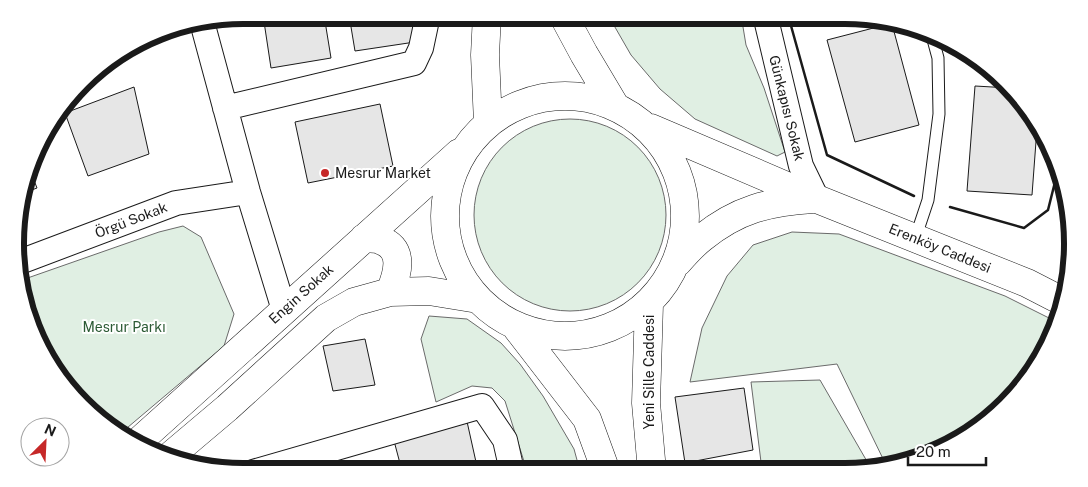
<svg xmlns="http://www.w3.org/2000/svg" width="1088" height="487" font-family="'Public Sans',sans-serif">
<rect width="100%" height="100%" fill="#fff"/>
<!-- green -->
<path fill="#e0efe3" stroke="#6a6a6a" d="M 608,15 L 741,15 L 746,45 L 764,88 L 785,152 L 777,156 L 695,119 L 660,89 L 631,55 Z
M474 215a96 96 0 1 1 192 0a96 96 0 1 1-192 0Z
M 183,226 L 201,237 L 234,314 L 224,346 L 121,433 L 93,415 L 45,357 L 19,281 L 159,232 Z
M 792,232 L 839,234 L 1005,296 L 1057,322 L 1056,331 L 1026,382 L 984,425 L 932,454 L 887,467 L 837,364 L 690,382 L 702,328 L 727,276 L 753,245 Z
M 429,316 L 467,319 L 501,343 L 520,364 L 543,396 L 574,449 L 580,471 L 527,471 L 505,401 L 492,388 L 472,386 L 436,402 L 421,339 Z
M 820,380 L 872,470 L 762,470 L 751,382 Z"/>
<!-- building -->
<path fill="#e6e6e6" stroke="#1a1a1a" d="M 263,15 L 324,15 L 331,58 L 271,68 Z
M 349,15 L 411,15 L 415,42 L 355,51 Z
M 889,24 L 892,24 L 919,125 L 855,142 L 827,40 Z
M 975,86 L 1010,88 L 1037,128 L 1032,195 L 967,191 Z
M 134,87 L 149,154 L 88,176 L 65,113 Z
M 380,104 L 393,166 L 308,183 L 295,122 Z
M 30,170 L 37,188 L 21,194 Z
M 365,339 L 375,385 L 333,391 L 323,346 Z
M 744,388 L 753,450 L 685,463 L 675,397 Z
M 466,417 L 478,471 L 402,471 L 393,437 Z"/>
<g fill="none" stroke-linecap="round" stroke-linejoin="round">
<!-- lane casing -->
<g stroke="#1a1a1a" stroke-width="13">
<path id="lane" d="M 915,239 L 928,200 L 939,114 L 938,58 L 931,32"/>
</g>
<!-- street casing -->
<g stroke="#1a1a1a" stroke-width="26">
<path id="street" d="M 765,15 L 801,166 L 817,199
M 202,22 L 248,192 L 284,310
M 225,108 L 414,63 L 421,48 L 428,15
M 17,263 L 176,203 L 248,192
M 253,472 L 482,406 L 505,440 L 512,471"/>
</g>
<!-- secondary casing -->
<g stroke="#1a1a1a" stroke-width="29">
<path id="secondary" d="M 487,15 L 485,55 L 488,123
M 563,15 L 584,54 L 615,106
M445 216a120 120 0 1 1 240 0a120 120 0 1 1-240 0Z
M 651,128 L 817,199 L 1027,283 L 1062,301
M 364,238 C 369,239 376,238 380,240 C 405,249 398,273 390,292
M 678,262 C 685,254 693,245 702,238 C 738,209 768,202 813,199
M 649,304 L 646,403 L 652,471
M 516,327 L 587,419 L 606,471
M 137,443 L 459,153
M 169,457 L 227,408 L 326,318 L 354,302 L 390,292 L 429,291 L 478,299"/>
</g>
<!-- lane -->
<use href="#lane" stroke="#fff" stroke-width="11"/>
<!-- street -->
<use href="#street" stroke="#fff" stroke-width="24"/>
<!-- secondary -->
<use href="#secondary" stroke="#fff" stroke-width="28"/>
<!-- wall -->
<path stroke="#1a1a1a" stroke-width="2.5" d="M 788,15 L 827,155 L 914,196
M 950,207 L 1024,228 L 1048,210 L 1056,178 L 1057,163"/>
</g>
<!-- markers -->
<circle fill="#c62828" stroke="#fff" stroke-width="2" cx="325" cy="173" r="5"/>
<g text-anchor="middle" stroke-width="4" stroke-linejoin="round" paint-order="stroke">
<!-- street labels -->
<g font-size="14" fill="#1a1a1a" stroke="#fff">
<text transform="translate(787 108) rotate(76)" y="5">Günkapısı Sokak</text>
<text transform="translate(131 220) rotate(-21)" y="5">Örgü Sokak</text>
<text transform="translate(940 248) rotate(22)" y="5">Erenköy Caddesi</text>
<text transform="translate(301 294) rotate(-42)" y="5">Engin Sokak</text>
<text transform="translate(649 372) rotate(-90)" y="5">Yeni Sille Caddesi</text>
</g>
<!-- poi labels -->
<g font-size="14" fill="#1a1a1a" stroke="#fff" text-anchor="start">
<text x="335" y="178">Mesrur Market</text>
</g>
<!-- park labels -->
<g font-size="14" fill="#2b5a34" stroke="#fff">
<text x="124" y="332">Mesrur Parkı</text>
</g>
</g>
<!-- crop -->
<path d="M0 0H1088V487H0ZM243 24H845A219 219 0 0 1 1064 243V244A219 219 0 0 1 845 463H243A219 219 0 0 1 24 244V243A219 219 0 0 1 243 24Z" fill="#fff" fill-rule="evenodd"/>
<path fill="none" stroke="#1a1a1a" stroke-width="6" d="M243 24H845A219 219 0 0 1 1064 243V244A219 219 0 0 1 845 463H243A219 219 0 0 1 24 244V243A219 219 0 0 1 243 24Z"/>
<!-- north arrow -->
<g transform="translate(45 442) rotate(24)"><circle r="24" fill="#ffffff" stroke="#a3a3a3"/>
<path d="M0-4L9 19L0 12L-9 19Z" fill="#c62828"/>
<text y="-8" font-size="14" font-weight="bold" text-anchor="middle" fill="#1a1a1a">N</text>
</g>
<!-- scale -->
<path d="M908 457v8h78v-8" fill="none" stroke="#1a1a1a" stroke-width="2.5"/>
<text x="916" y="457" font-size="15" fill="#1a1a1a" stroke="#ffffff" stroke-width="4" paint-order="stroke">20 m</text>
</svg>
